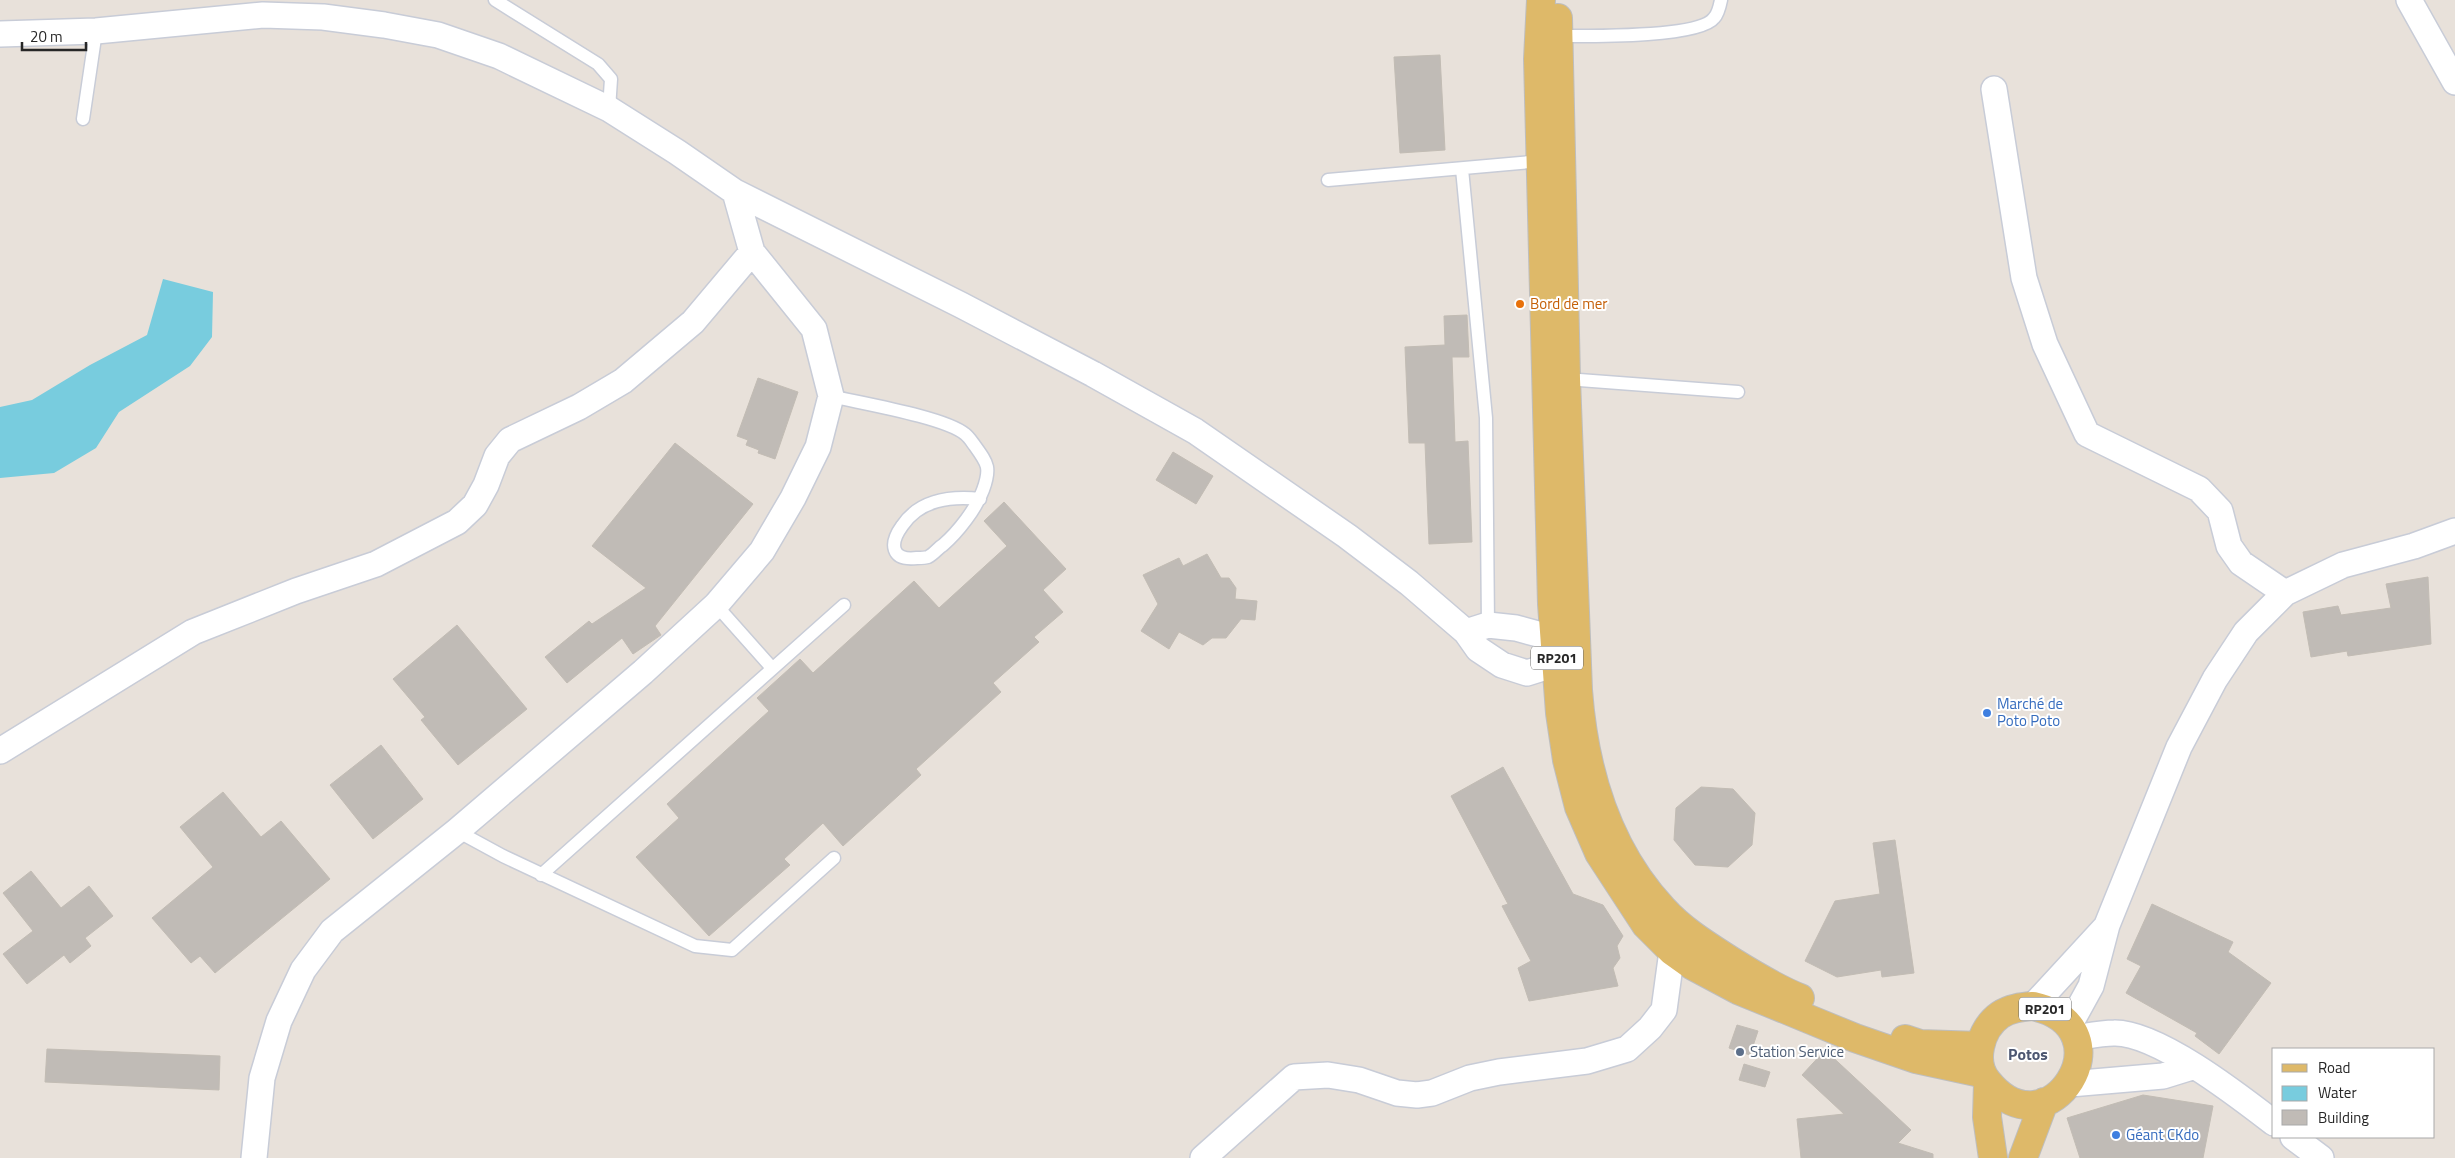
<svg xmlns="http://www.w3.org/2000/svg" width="2455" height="1158" font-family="'Titillium Web',sans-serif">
<rect width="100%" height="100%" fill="#e8e1da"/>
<!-- water -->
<path fill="#78ccde" d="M 163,279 L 213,292 L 212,337 L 190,366 L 119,412 L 96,448 L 54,473 L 0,478 L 0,407 L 32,400 L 90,365 L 147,335 Z"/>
<!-- building -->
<path fill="#c0bbb6" stroke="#c2bcb4" d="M 1440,55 L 1445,150 L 1400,153 L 1394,57 Z
M 1467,315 L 1469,357 L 1452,357 L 1455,442 L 1468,441 L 1472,542 L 1429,544 L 1425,443 L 1409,443 L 1405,347 L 1445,345 L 1444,316 Z
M 758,378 L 798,392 L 775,459 L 758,453 L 759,450 L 746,445 L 748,440 L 737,436 Z
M 675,443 L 753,504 L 655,626 L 661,635 L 633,654 L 622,638 L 567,683 L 545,657 L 589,621 L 592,624 L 646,588 L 592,546 Z
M 1173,452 L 1213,476 L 1196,504 L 1156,480 Z
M 1004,502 L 1066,569 L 1043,590 L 1063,612 L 1034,637 L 1039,642 L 993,683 L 1001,692 L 916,769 L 921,775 L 843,846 L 823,823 L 784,859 L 790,865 L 709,936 L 636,857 L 679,818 L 667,804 L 769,711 L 757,698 L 800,659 L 813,673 L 914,581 L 939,608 L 1007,546 L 984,521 Z
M 1207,554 L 1221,578 L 1229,578 L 1236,588 L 1235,599 L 1257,601 L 1255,620 L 1241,619 L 1226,638 L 1212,638 L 1203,645 L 1179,632 L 1169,649 L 1141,631 L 1158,604 L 1143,575 L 1179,558 L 1183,566 Z
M 2428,577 L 2431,644 L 2348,656 L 2347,651 L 2311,657 L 2303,612 L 2338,606 L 2341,615 L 2391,608 L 2386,584 Z
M 457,625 L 527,709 L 458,765 L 421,720 L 425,717 L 393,679 Z
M 381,745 L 423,799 L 373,839 L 330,785 Z
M 1503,767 L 1573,894 L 1603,905 L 1623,936 L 1617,946 L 1620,958 L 1613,968 L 1618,986 L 1529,1001 L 1518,968 L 1531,961 L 1502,906 L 1508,904 L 1451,796 Z
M 1701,787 L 1733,789 L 1755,813 L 1752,845 L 1728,867 L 1695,865 L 1674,840 L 1676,808 Z
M 223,792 L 261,837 L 281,821 L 330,879 L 215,973 L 200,956 L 191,963 L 152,918 L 213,867 L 180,827 Z
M 1895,840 L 1914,973 L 1882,977 L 1881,970 L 1837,977 L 1805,961 L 1835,901 L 1880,894 L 1873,843 Z
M 31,871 L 61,908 L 89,886 L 113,916 L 85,938 L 91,946 L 70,963 L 64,955 L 27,984 L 3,954 L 33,931 L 3,893 Z
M 2152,904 L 2233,942 L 2228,952 L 2271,983 L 2219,1054 L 2195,1036 L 2197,1033 L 2126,993 L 2141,966 L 2127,959 Z
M 1737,1025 L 1758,1031 L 1750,1055 L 1729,1048 Z
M 47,1049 L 220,1056 L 219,1090 L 45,1082 Z
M 1825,1050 L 1911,1130 L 1898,1143 L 1933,1154 L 1933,1158 L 1801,1158 L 1797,1119 L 1844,1114 L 1802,1075 Z
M 1744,1064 L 1770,1072 L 1765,1087 L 1739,1080 Z
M 2143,1095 L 2213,1106 L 2203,1158 L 2080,1158 L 2067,1118 Z"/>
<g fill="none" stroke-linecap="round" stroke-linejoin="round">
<!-- lane casing -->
<g stroke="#c8ccd7" stroke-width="15">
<path id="lane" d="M 495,0 L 598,64 L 611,79 L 609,109
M 1558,36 C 1585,36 1699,38 1714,18 C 1718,14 1720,5 1721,0
M 83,119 L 96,31
M 1462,169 L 1486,418 L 1488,625
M 1328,180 L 1542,161
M 1566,379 L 1738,392
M 831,396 C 860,403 945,417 965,434 C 969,437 972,442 975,446 C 988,464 991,468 983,490 C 976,509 958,532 943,545 C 938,548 934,554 928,557 C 925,558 921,558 917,558 C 891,561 889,544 902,526 C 920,499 951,496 980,499
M 716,605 L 772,668
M 457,831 L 503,856 L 695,946 L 732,950 L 834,858
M 541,875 L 844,605"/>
</g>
<!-- street casing -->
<g stroke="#c8ccd7" stroke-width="28">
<path id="street" d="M 2409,0 L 2455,82
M 0,34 L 96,31 L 263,15 L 323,17 L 384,25 L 438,35 L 499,56 L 609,109 L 677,152 L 735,192 L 961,305 L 1093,374 L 1195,431 L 1347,536 L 1409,583 L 1466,632 L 1478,649 L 1502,665 L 1527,673 L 1546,667 L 1557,652 L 1538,634 L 1516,628 L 1488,625 L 1466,632
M 1994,89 L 2024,278 L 2045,344 L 2087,434 L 2199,489 L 2220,511 L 2229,546 L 2241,563 L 2285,593
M 0,751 L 193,632 L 296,591 L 376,564 L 457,522 L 475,505 L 486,485 L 497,456 L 510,440 L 579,407 L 623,381 L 693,322 L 752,252
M 2033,1006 L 2104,929
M 2069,1026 L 2091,986 L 2107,925 L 2179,747 L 2215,679 L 2246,632 L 2285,593 L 2343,565 L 2414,546 L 2455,531
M 2075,1038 C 2088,1036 2101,1033 2114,1033 C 2157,1032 2239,1096 2274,1123
M 2070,1084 L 2163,1076 L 2192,1067
M 2293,1137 L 2321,1158
M 254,1158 L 262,1078 L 279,1021 L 303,970 L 332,931 L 457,831 L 643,672 L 716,605 L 762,551 L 793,498 L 818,447 L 831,396 L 814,329 L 752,252 L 735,192
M 1203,1158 L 1294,1077 L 1328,1075 L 1359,1080 L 1397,1093 L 1417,1095 L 1432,1093 L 1470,1078 L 1499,1072 L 1587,1061 L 1627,1049 L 1650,1028 L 1664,1010 L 1672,951"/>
</g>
<!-- primary casing -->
<g stroke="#bebebe" stroke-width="30">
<path id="primary" d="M 1541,0 L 1538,59 L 1552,604 L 1560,713 L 1567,760 L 1579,807 L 1599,853 L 1646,925 L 1672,951 L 1693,966 L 1738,990 L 1855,1038 L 1916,1059 L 1981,1073
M 1558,18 L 1566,379 L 1578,690 C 1584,770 1607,849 1663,909 C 1683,931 1708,946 1733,962 C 1754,975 1777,989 1800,998
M 2033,1006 C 2131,1028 2049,1157 1988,1082 C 1971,1063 1980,1029 2000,1015 C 2010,1008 2022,1007 2033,1006 Z
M 1905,1039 L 1920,1044 L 1980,1046
M 1988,1083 L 1987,1117 L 1993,1158
M 2023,1158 L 2044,1102"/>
</g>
<!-- lane -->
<use href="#lane" stroke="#fff" stroke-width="12"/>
<!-- street -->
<use href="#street" stroke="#fff" stroke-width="25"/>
<!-- primary -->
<use href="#primary" stroke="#deb969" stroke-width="28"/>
</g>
<!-- markers -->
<circle fill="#e8710a" stroke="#fff" stroke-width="2" cx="1520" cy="304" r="5"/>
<g fill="#3f7fe0" stroke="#fff" stroke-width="2">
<circle cx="1987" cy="713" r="5"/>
<circle cx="2116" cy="1135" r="5"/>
</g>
<circle fill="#5c6f8a" stroke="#fff" stroke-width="2" cx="1740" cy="1052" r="5"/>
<g text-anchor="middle" stroke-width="4" stroke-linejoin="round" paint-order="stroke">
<!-- shield labels -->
<g fill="#fff" stroke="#686868" stroke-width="1">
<rect x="1531" y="646.5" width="52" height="23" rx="4"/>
<rect x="2019" y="997.5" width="52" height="23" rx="4"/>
</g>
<g font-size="14" font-weight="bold" fill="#272727">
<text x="1557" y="663">RP201</text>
<text x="2045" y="1014">RP201</text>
</g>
<!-- food labels -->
<g font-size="15" fill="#c56008" stroke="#fff" text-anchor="start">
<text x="1530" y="309">Bord de mer</text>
</g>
<!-- shop labels -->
<g font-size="15" fill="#366cbe" stroke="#fff" text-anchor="start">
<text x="1997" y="709">Marché de<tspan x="1997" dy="17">Poto Poto</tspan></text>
<text x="2126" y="1140">Géant CKdo</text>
</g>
<!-- service labels -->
<g font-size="15" fill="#4e5e75" stroke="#fff" text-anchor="start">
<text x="1750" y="1057">Station Service</text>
</g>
<!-- neighbourhood labels -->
<g font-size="16" font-weight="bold" fill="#4d5771" stroke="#fff">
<text x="2028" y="1060">Potos</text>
</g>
</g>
<!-- legend -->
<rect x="2272" y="1048" width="162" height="90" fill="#ffffff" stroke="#a9a9a9"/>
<rect x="2282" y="1064" width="25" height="8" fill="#deb969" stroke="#a9a9a9"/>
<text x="2318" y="1073" font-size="15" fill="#272727">Road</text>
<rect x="2282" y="1086" width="25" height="15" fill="#78ccde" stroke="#a9a9a9"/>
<text x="2318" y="1098" font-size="15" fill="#272727">Water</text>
<rect x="2282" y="1110" width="25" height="15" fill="#c0bbb6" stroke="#a9a9a9"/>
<text x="2318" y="1123" font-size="15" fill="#272727">Building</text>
<!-- scale -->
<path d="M22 42v8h64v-8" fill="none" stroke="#272727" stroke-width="2.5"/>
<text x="30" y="42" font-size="15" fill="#272727" stroke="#ffffff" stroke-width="4" paint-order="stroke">20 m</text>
</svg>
